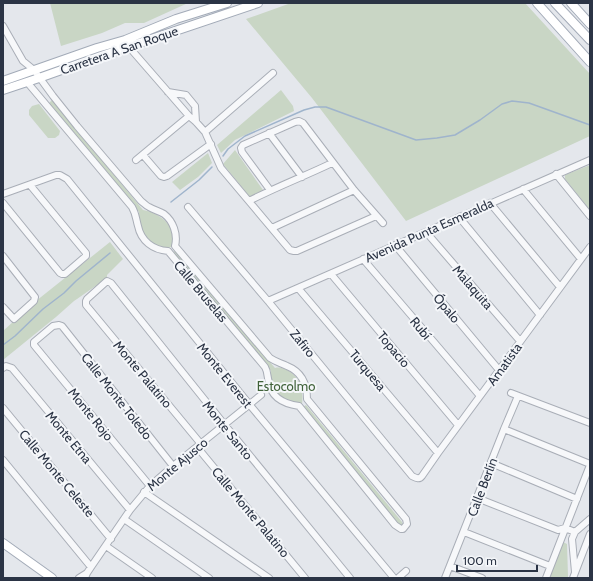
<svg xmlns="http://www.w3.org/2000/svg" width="593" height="581" font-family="Cabin,sans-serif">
<rect width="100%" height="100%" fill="#e4e7ec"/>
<!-- green -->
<path fill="#c9d6c5" d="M 50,3 L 188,3 L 144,23 L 125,23 L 102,33 L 61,46 Z
M 291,3 L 525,3 L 590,74 L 590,136 L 406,221 L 312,98 L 246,19 Z
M 281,90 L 293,106 L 294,111 L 235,140 L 221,153 L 217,145 Z
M 52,100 L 143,210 C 155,212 169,220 173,233 C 173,236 173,240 174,243 L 171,247 L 165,249 C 160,247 154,245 150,242 C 141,235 139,222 139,212 L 49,103 Z
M 39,104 L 60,131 L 59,135 L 55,138 L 48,138 L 29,115 L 29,110 L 32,106 Z
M 235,150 L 263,190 L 250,197 L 223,164 Z
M 208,153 L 212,163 L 198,177 L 180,190 L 172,182 Z
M 590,165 L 590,210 L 565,179 L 565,175 Z
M 110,242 L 123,259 L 107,275 L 107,278 L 77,299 L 74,301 L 56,317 L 3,360 L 3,331 L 36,301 Z
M 175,251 L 177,251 L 187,265 L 275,368 C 279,367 281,368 285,369 C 299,375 304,389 302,404 C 292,405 272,395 270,384 C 270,380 271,375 271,371 L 173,254 L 173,252 Z
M 306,405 L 402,522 L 403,526 L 400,527 L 303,407 Z
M 563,542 L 567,544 L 568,576 L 568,578 L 549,578 Z"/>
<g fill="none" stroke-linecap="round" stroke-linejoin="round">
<!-- stream -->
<path stroke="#9fb4cc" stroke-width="1.5" d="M 223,156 L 228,149 L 245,136 L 304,110 L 315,107 L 326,107 L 416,140 L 437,138 L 455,135 L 480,120 L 502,104 L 512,101 L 529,103 L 590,125
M 171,202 L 199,180 L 212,167
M 3,345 L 15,336 L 43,309 L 64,293 L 76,281 L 110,253"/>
<!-- minor casing -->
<g stroke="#a9aeb7" stroke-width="8">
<path id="minor" d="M 3,26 L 23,61 L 34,70 L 53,96 L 77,126 L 141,201 C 144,203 146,206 149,207 C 154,210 159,211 164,214 C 173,221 178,234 175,246 L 270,358 C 276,362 281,363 287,366 C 302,372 307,385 307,399 L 406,519 L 407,524 L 403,529 L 401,529 L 395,525 L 299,406 C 285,404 271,398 269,382 C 267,377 268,372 265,367 L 168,251 C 153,250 141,241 138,226 C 136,219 136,214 132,207 L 27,82
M 129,47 L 189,116 L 196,122 L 205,132 L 221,168 L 290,250 L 294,251 L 297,251 L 376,216
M 168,92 L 186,95 L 195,106 L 196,122
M 205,132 L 273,73
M 269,133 L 302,177
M 143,155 L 161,176 L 164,177 L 167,176 L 211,144
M 136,160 L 189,116
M 556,174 L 590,216
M 523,189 L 581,259
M 270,190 L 242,152 L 241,148 L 243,145 L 295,122 L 299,121 L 303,123 L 354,190 L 383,223
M 3,194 L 56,175 L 60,175 L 67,179 L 249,404 L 394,578
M 249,201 C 276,187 305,176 332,163
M 3,203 L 60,273 L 62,274 L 65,274 L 86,256 L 86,253 L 30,185
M 490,203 L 560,287
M 188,207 L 268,301 L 412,476 C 416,478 419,480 422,476 L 438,453 L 590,247
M 459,217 L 540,315
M 272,228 L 354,190
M 426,232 L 520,341
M 395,245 L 499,370
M 3,256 L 35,297 L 34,301 L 14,319 L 3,307
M 363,259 L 480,396
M 331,274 L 458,425
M 298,288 L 438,453
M 268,301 L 590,160
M 3,368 L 6,366 L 12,368 L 130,510
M 511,393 L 590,423
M 3,408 L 111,539
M 504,429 L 590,464
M 201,444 L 86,305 L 86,301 L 87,299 L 107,281 L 111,283 L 224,424 L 350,578
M 197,447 L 305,578
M 3,460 L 91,567
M 491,463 L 577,499
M 150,486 L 34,345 L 34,342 L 53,326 L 59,325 L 62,326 L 173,466
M 144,492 L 269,578
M 477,498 L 558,530 L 565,528 L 575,532
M 124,519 L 209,578
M 464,532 L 550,566
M 106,546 L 152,578
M 450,566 L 482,578
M 575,572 L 572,539 L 575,532 L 590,519
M 79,578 L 87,573
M 85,578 L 87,573 L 91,567 L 130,510 L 150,486 L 173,466 L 261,395
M 398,578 L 406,571
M 445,578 L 504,429 L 518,396
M 546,578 L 590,465
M 573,578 L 590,534"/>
</g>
<!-- major casing -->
<g stroke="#a3abb8" stroke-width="10">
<path id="major" d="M 537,3 L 590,62
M 555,3 L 590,40
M 571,3 L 590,24
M 3,81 L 97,48 L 125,40 L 176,19 L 227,3
M 3,90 L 39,78 L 101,56 L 258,3
M 3,543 L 52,578"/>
</g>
<!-- minor -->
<use href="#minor" stroke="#f7f8fa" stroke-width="6"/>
<!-- major -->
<use href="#major" stroke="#fff" stroke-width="8"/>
</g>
<g text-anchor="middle" stroke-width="4" stroke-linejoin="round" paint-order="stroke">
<!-- street labels -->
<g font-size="13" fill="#2b3445" stroke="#f4f6f9">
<text transform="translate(119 50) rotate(-19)" y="5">Carretera A San Roque</text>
<text transform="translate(429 230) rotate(-24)" y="5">Avenida Punta Esmeralda</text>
<text transform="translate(473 287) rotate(49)" y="5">Malaquita</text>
<text transform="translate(201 291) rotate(50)" y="5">Calle Bruselas</text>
<text transform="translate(447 308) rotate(50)" y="5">Ópalo</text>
<text transform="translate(421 328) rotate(50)" y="5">Rubí</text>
<text transform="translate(303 343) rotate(51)" y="5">Zafiro</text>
<text transform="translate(394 349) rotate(50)" y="5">Topacio</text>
<text transform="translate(504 364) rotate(-54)" y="5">Amatista</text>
<text transform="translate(368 370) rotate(50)" y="5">Turquesa</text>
<text transform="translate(143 374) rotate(50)" y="5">Monte Palatino</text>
<text transform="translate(225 375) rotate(51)" y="5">Monte Everest</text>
<text transform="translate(117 396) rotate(52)" y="5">Calle Monte Toledo</text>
<text transform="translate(91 414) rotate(51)" y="5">Monte Rojo</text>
<text transform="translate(228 430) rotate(51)" y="5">Monte Santo</text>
<text transform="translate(69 437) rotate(50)" y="5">Monte Etna</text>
<text transform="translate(177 464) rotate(-40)" y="5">Monte Ajusco</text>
<text transform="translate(57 473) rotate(50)" y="5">Calle Monte Celeste</text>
<text transform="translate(482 487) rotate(-69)" y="5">Calle Berlín</text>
<text transform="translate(251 512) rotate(50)" y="5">Calle Monte Palatino</text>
</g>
<!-- park labels -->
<g font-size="13" fill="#3f6138" stroke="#f4f6f9">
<text x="286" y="391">Estocolmo</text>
</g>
</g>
<!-- border -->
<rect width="593" height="581" fill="none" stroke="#2b3445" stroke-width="8"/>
<!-- scale -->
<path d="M457 565v6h80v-6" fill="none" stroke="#2b3445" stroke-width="2"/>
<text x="463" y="565" font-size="12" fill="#2b3445" stroke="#f4f6f9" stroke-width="3" paint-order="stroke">100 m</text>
</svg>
